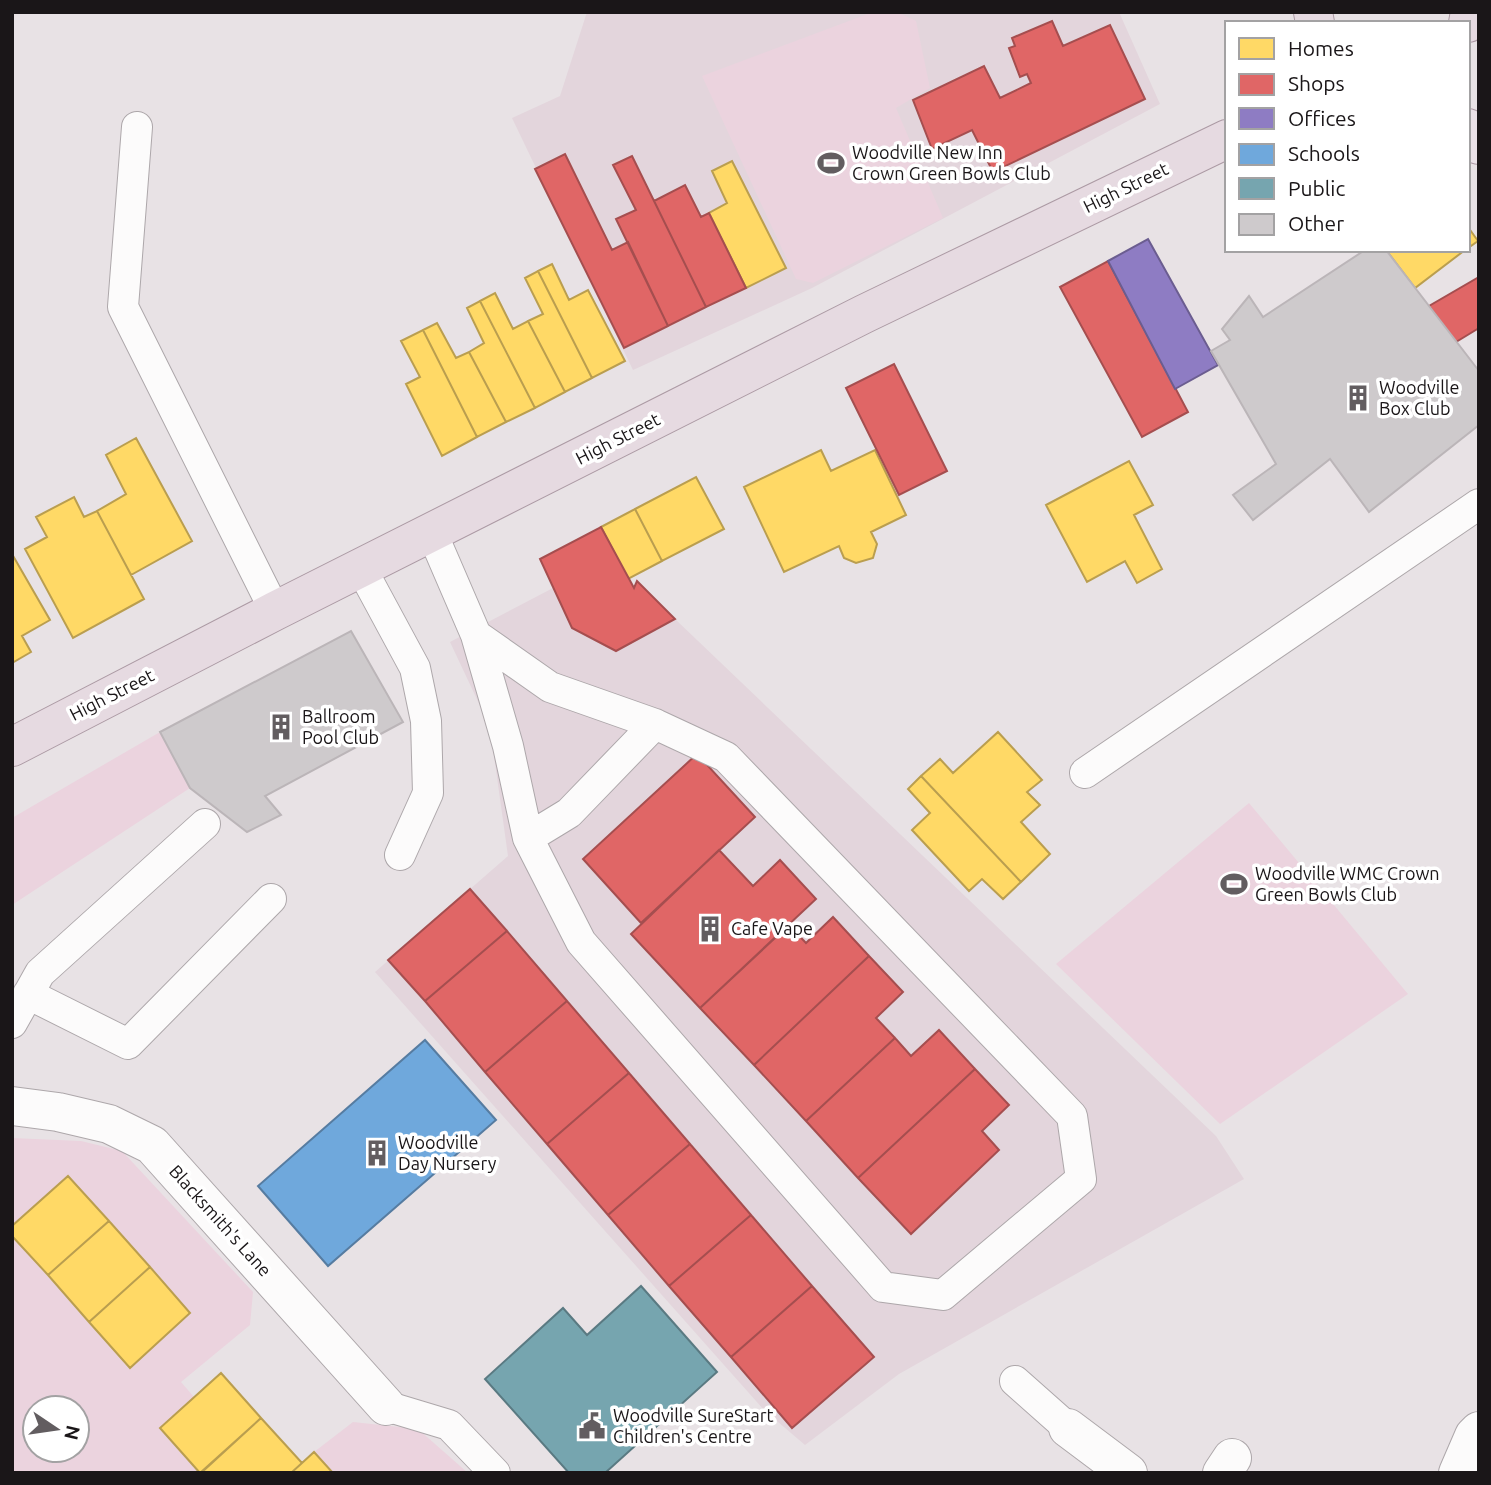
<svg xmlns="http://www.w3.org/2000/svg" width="1491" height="1485" font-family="Ubuntu,sans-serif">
<rect width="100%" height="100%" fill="#e8e2e5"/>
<!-- built -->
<path fill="#e3d5dc" d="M 587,12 L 1119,12 L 1160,104 L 812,288 L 633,370 L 512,118 L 560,96 Z
M 553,588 L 572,628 L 616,651 L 675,619 L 1216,1136 L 1244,1179 L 899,1374 L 805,1445 L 764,1410 L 375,972 L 508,856 L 490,727 L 450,642 Z"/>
<!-- green -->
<path fill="#ebd3de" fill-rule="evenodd" d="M 873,12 L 897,12 L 916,21 L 930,88 L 896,108 L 943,218 L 813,283 L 796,279 L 702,76 Z
M 160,732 L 190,788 L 12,905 L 12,818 Z
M 1249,803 L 1408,994 L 1220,1124 L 1056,964 Z
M 12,1138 L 81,1141 L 122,1151 L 253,1292 L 250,1325 L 181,1382 L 194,1397 L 160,1428 L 200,1473 L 12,1473 L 12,1236 L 129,1368 L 190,1313 L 68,1176 L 15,1223 L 12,1220 ZM 35,1408 L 77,1408 L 77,1450 L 35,1450 Z
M 353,1422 L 418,1429 L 468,1473 L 333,1473 L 314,1452 Z"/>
<!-- homes -->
<path fill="#ffd966" stroke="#ba9e4f" stroke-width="2" d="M 732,161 L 786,268 L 746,288 L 709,213 L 727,203 L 712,171 Z
M 1468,227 L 1478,241 L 1468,248 Z
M 1386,250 L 1465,250 L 1415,288 Z
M 552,264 L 569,300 L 588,290 L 625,361 L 592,378 L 538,271 Z
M 538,271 L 592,378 L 565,392 L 528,321 L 543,314 L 525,278 Z
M 495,293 L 513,329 L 528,321 L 565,392 L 535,408 L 480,301 Z
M 480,301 L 535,408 L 506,422 L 469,352 L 484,343 L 467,308 Z
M 437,323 L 456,358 L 469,352 L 506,422 L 477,437 L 423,330 Z
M 423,330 L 477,437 L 442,456 L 406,384 L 420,377 L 401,341 Z
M 136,438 L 192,541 L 131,575 L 97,511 L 126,494 L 106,455 Z
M 821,450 L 831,471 L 875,450 L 906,515 L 871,532 L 877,544 L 873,558 L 856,563 L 844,558 L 839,546 L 784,572 L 744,487 Z
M 1129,461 L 1153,505 L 1134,515 L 1162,569 L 1137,583 L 1125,561 L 1087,582 L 1046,505 Z
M 696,477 L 724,529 L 662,561 L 635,509 Z
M 74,497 L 84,517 L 97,511 L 144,599 L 73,638 L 25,549 L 47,537 L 36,517 Z
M 635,509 L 662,561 L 628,579 L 601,527 Z
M 635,509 L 662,561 L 628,579 L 601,527 Z
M 12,554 L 50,620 L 22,636 L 31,652 L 12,663 Z
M 998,732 L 1042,780 L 1027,792 L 1040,805 L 1021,822 L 1050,854 L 1021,882 L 921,776 L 940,759 L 953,773 Z
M 921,776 L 1021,882 L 1003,899 L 982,879 L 969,891 L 912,830 L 930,813 L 908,789 Z
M 68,1176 L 109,1221 L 48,1275 L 12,1236 L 12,1226 Z
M 68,1176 L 109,1221 L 48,1275 L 12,1236 L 12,1226 Z
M 109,1221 L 150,1267 L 89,1322 L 48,1275 Z
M 109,1221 L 150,1267 L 89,1322 L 48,1275 Z
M 150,1267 L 190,1313 L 130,1368 L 89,1322 Z
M 150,1267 L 190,1313 L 130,1368 L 89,1322 Z
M 221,1373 L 261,1418 L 200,1473 L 160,1428 Z
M 221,1373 L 261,1418 L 200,1473 L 160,1428 Z
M 261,1418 L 302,1463 L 291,1473 L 201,1473 Z
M 261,1418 L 302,1463 L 291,1473 L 201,1473 Z
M 314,1452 L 333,1473 L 291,1473 L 302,1463 Z
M 314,1452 L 333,1473 L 291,1473 L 302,1463 Z"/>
<!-- shops -->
<path fill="#e06666" stroke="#a54e4f" stroke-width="2" d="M 1052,21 L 1063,46 L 1110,25 L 1145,99 L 993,172 L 972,130 L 932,149 L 913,100 L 984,66 L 1000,98 L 1031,83 L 1027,74 L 1020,77 L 1009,48 L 1015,46 L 1012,38 Z
M 565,154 L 612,250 L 628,242 L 668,326 L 624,348 L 535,169 Z
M 632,156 L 706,307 L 668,326 L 616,219 L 636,210 L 613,165 Z
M 685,185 L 701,217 L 709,213 L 746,288 L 706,307 L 654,201 Z
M 1108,261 L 1188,412 L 1142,437 L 1060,287 Z
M 1479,277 L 1479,328 L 1456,342 L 1429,306 Z
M 894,364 L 947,471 L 899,495 L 846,388 Z
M 601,527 L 634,588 L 637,581 L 675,619 L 616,651 L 572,628 L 540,559 Z
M 697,754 L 755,817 L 641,923 L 583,859 Z
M 719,850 L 753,886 L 780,860 L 816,899 L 700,1008 L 631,934 Z
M 470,889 L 507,931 L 425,1001 L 388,960 Z
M 833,917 L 869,956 L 754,1065 L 700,1008 L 789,925 L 806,943 Z
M 507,931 L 567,1001 L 485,1072 L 425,1001 Z
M 869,956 L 903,992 L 876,1018 L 895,1038 L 806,1121 L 754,1065 Z
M 567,1001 L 629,1073 L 547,1144 L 485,1072 Z
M 939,1030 L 975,1069 L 858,1178 L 806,1121 L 895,1038 L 911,1056 Z
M 975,1069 L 1009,1105 L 982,1131 L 999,1150 L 911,1234 L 858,1178 Z
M 629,1073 L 690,1144 L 608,1215 L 547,1144 Z
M 690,1144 L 751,1215 L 669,1286 L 608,1215 Z
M 751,1215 L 812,1286 L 731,1357 L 669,1286 Z
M 812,1286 L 874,1357 L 792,1428 L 731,1357 Z"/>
<!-- offices -->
<path fill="#8e7cc3" stroke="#6b5d90" stroke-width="2" d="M 1148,239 L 1218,365 L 1175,389 L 1108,261 Z"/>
<!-- schools -->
<path fill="#6fa8dc" stroke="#567ca1" stroke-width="2" d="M 425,1040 L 496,1120 L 328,1266 L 258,1186 Z"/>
<!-- public -->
<path fill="#76a5af" stroke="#5a7a82" stroke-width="2" d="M 641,1286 L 717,1372 L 605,1473 L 569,1473 L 485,1379 L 563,1308 L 587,1335 Z"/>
<!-- building -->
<path fill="#cecacc" stroke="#bbb5b8" stroke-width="2" d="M 1365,250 L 1386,250 L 1479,371 L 1479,425 L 1369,512 L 1330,459 L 1253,520 L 1233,495 L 1276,464 L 1211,351 L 1230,340 L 1222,329 L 1249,296 L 1263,317 Z
M 351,631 L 403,722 L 265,796 L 281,815 L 247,832 L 190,788 L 160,732 Z"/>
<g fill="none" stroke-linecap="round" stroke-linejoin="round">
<!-- service casing -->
<g stroke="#ada7aa" stroke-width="32">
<path id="service" d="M 137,127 L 123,307 L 275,611
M 432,533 L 476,635 L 508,746 L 528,838 L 581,942 L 883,1287 L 943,1295 L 1081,1179 L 1072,1116 L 726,757 L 655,724 L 550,687 L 476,635
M 361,568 L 415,668 L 426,721 L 428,793 L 400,855
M 1085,773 L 1479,504
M 528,838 L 569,813 L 655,724
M 28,994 L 128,1044 L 271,899
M 12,1023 L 40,973 L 205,824
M 1015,1381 L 1068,1428
M 386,1406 L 449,1425 L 495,1473"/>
</g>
<!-- minor casing -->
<g stroke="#ada7aa" stroke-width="40">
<path id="minor" d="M 12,1106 L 58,1112 L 109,1124 L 152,1145 L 386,1406
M 1068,1428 L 1128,1473
M 1222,1473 L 1232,1458
M 1458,1473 L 1474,1436 L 1479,1431"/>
</g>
<!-- primary casing -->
<g stroke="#ac9aa4" stroke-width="40">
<path id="primary" d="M 1468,128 L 1479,145"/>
</g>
<!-- trunk casing -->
<g stroke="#ac9aa4" stroke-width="40">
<path id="trunk" d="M 1313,12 L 1315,23
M 1468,23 L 1470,12
M 12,747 L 275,611 L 864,314 L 1227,139"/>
</g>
<!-- service -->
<use href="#service" stroke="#fcfbfb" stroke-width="30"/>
<!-- minor -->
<use href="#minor" stroke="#fcfbfb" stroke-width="38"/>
<!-- primary -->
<use href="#primary" stroke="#ebe2e8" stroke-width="38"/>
<!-- trunk -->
<use href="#trunk" stroke="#e6dae1" stroke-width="38"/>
</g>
<!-- icons -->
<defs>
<g id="stadium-bare" transform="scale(2.1)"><path d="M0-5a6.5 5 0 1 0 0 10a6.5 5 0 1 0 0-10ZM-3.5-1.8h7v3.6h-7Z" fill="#625d60" stroke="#fff" stroke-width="2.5" paint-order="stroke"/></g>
<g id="building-bare" transform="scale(2.1)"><path d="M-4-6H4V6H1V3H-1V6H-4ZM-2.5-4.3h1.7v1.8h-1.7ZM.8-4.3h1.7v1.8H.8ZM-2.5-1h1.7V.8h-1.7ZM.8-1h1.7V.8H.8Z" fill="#625d60" stroke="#fff" stroke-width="2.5" paint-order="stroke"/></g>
<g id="civic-bare" transform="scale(2.1)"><path d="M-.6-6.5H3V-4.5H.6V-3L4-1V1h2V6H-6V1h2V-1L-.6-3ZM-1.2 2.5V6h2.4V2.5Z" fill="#625d60" stroke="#fff" stroke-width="2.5" paint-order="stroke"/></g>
</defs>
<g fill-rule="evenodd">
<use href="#stadium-bare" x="831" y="163"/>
<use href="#building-bare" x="1358" y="398"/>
<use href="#building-bare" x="281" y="727"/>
<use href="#stadium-bare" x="1234" y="884"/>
<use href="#building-bare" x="710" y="929"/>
<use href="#building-bare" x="377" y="1153"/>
<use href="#civic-bare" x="592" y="1426"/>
</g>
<g text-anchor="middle" stroke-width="7" stroke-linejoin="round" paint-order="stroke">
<!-- poi labels -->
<g font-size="18" fill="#1a1618" stroke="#fff" text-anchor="start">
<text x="852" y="159">Woodville New Inn<tspan x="852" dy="21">Crown Green Bowls Club</tspan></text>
<text x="1379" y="394">Woodville<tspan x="1379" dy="21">Box Club</tspan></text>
<text x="302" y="723">Ballroom<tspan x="302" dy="21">Pool Club</tspan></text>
<text x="1255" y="880">Woodville WMC Crown<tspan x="1255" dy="21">Green Bowls Club</tspan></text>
<text x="731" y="935">Cafe Vape</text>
<text x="398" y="1149">Woodville<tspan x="398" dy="21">Day Nursery</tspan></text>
<text x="613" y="1422">Woodville SureStart<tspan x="613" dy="21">Children's Centre</tspan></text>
</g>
<!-- street labels -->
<g font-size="18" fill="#1a1618" stroke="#fff">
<text transform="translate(1126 188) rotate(-26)" y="6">High Street</text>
<text transform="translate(618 439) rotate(-27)" y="6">High Street</text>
<text transform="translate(112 695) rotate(-27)" y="6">High Street</text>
<text transform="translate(220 1221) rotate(48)" y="6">Blacksmith's Lane</text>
</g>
</g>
<!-- border -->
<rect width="1491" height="1485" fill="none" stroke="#1a1618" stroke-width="28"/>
<!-- legend -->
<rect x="1225" y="21" width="245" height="231" fill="#ffffff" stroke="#a3a2a3" stroke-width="2"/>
<rect x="1239" y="38" width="35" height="21" fill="#ffd966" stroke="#a3a2a3" stroke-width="2"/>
<text x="1288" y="56" font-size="21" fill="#1a1618">Homes</text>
<rect x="1239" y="74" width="35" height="21" fill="#e06666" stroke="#a3a2a3" stroke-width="2"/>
<text x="1288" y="91" font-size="21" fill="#1a1618">Shops</text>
<rect x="1239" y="108" width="35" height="21" fill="#8e7cc3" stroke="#a3a2a3" stroke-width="2"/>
<text x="1288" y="126" font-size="21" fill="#1a1618">Offices</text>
<rect x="1239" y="144" width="35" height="21" fill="#6fa8dc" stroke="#a3a2a3" stroke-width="2"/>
<text x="1288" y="161" font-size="21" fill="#1a1618">Schools</text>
<rect x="1239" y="178" width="35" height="21" fill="#76a5af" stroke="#a3a2a3" stroke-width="2"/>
<text x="1288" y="196" font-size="21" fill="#1a1618">Public</text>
<rect x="1239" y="214" width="35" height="21" fill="#cecacc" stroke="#a3a2a3" stroke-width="2"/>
<text x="1288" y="231" font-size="21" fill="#1a1618">Other</text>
<!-- north arrow -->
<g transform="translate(56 1429) rotate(103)"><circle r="33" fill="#ffffff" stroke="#a3a2a3" stroke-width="2"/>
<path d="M0-5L12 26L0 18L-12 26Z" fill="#625d60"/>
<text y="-10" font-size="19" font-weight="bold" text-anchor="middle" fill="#1a1618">N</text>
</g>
</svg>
